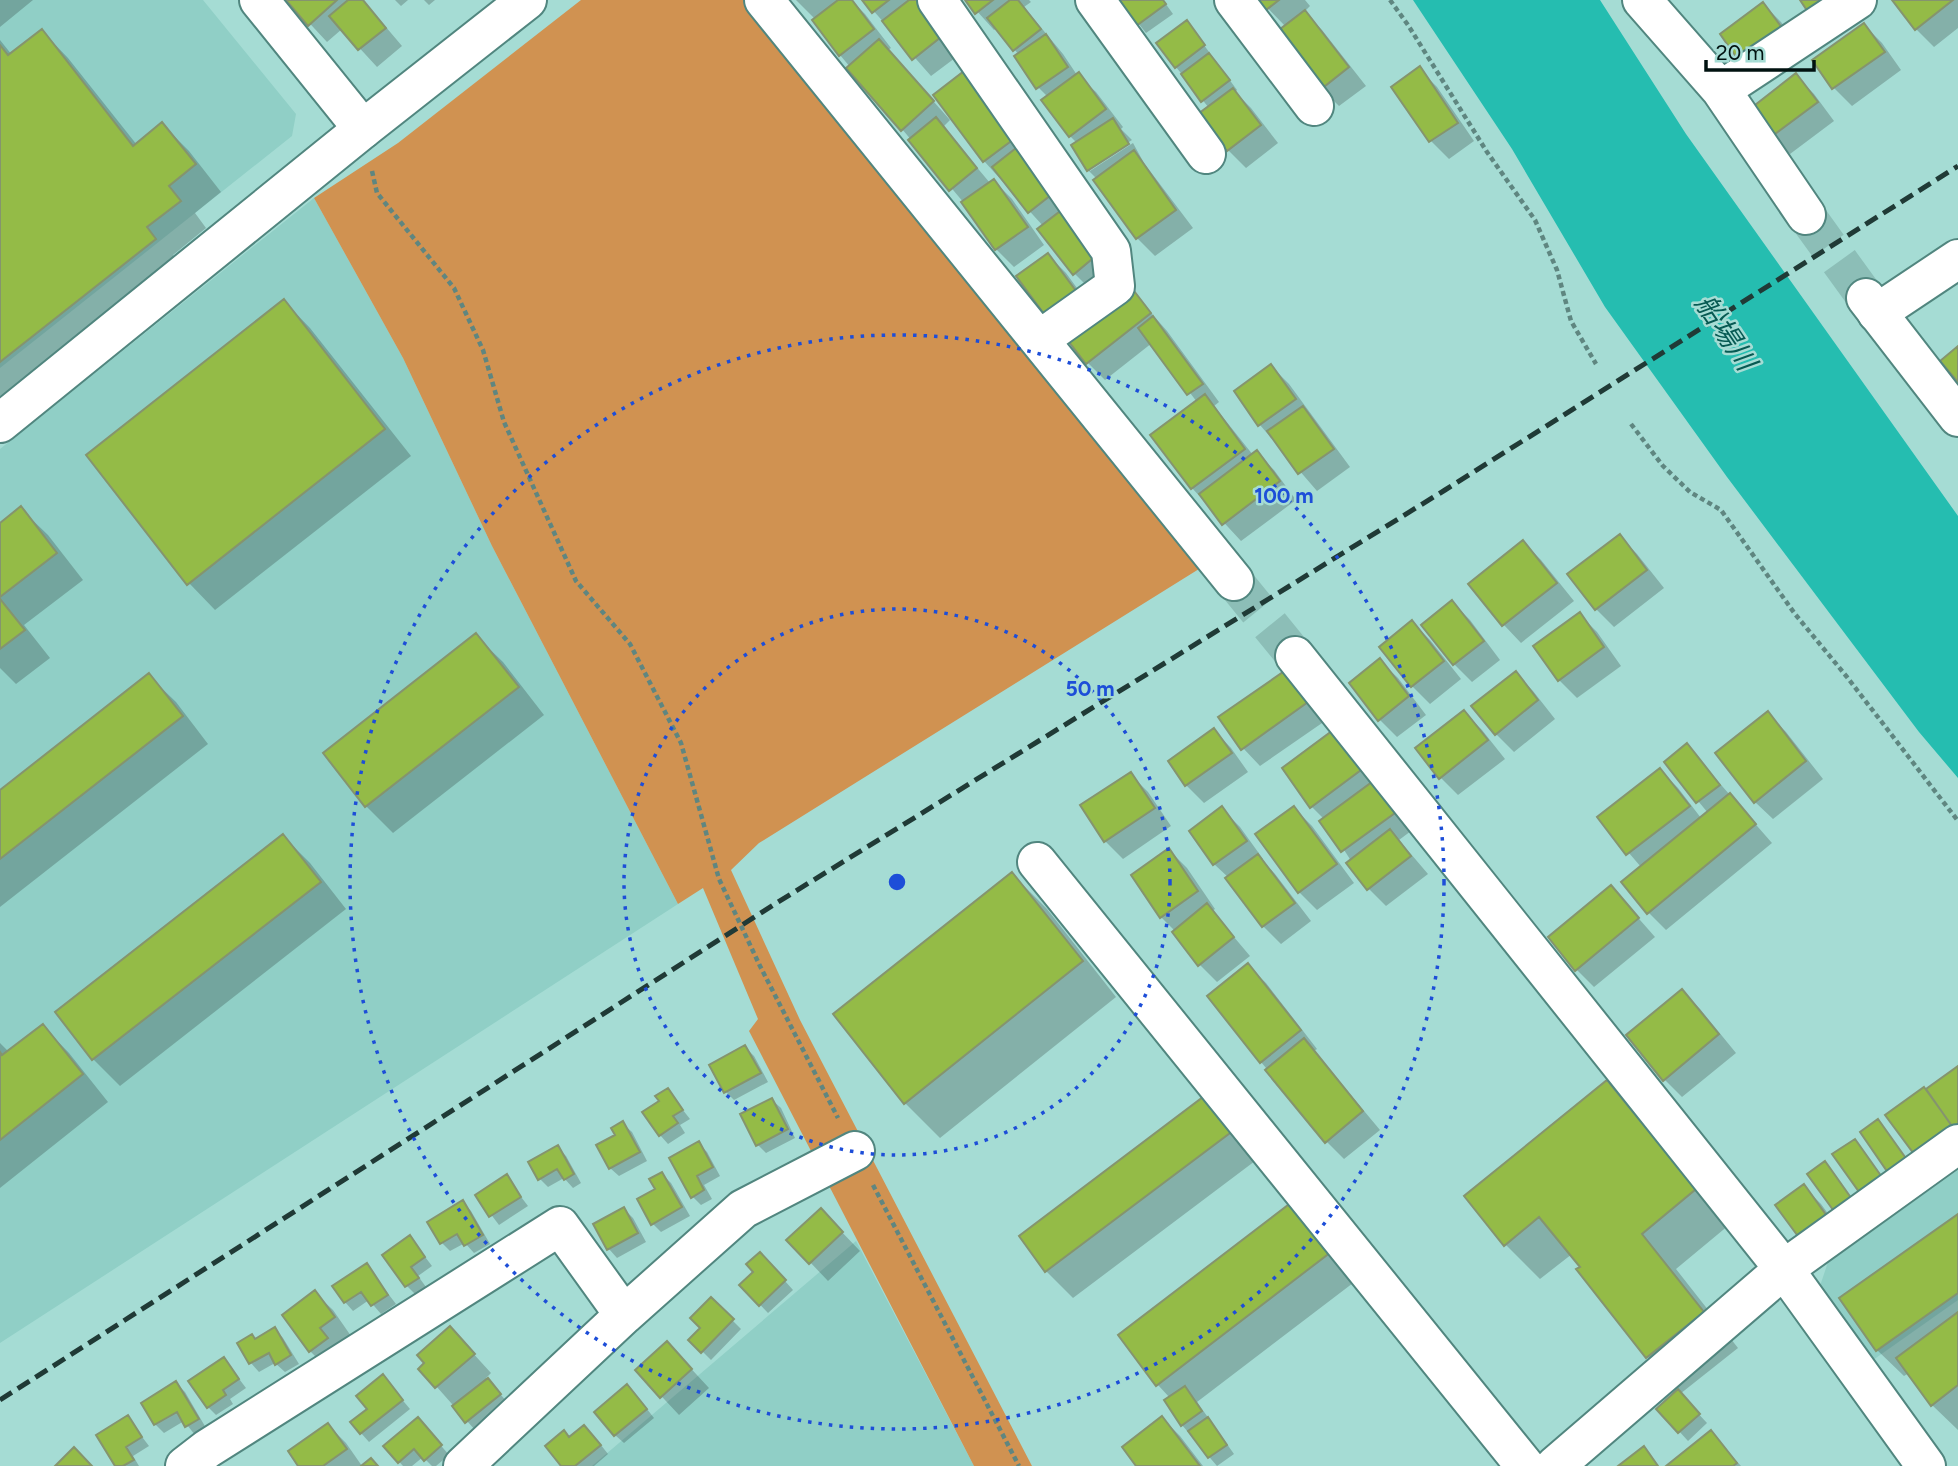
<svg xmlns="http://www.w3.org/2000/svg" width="1958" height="1466" font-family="Figtree,'Noto Sans JP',sans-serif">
<rect width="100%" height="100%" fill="#a5dcd4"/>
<!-- built -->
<path fill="#90cfc6" d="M 0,0 L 203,0 L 296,114 L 292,136 L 0,368 Z
M 314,198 L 403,358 L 492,546 L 678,904 L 0,1343 L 0,449 Z
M 1958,1170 L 1958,1300 L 1873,1360 L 1820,1286 L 1828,1262 Z
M 856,1241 L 974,1466 L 592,1466 Z"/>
<!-- green -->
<path fill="#d09251" d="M 581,0 L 747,0 L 1207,564 L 759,843 L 731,870 L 800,1020 L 1032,1466 L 974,1466 L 749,1031 L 758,1019 L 703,888 L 678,904 L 492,546 L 403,358 L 314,198 L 398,143 Z"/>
<!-- water -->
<path fill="#25bdb0" d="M 1413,0 L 1600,0 L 1686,134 L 1958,516 L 1958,778 L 1919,732 L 1727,477 L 1605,307 L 1512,149 Z"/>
<!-- shadow -->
<path fill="#0003" d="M 0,0 L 33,0 L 0,27 Z
M 288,0 L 363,0 L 402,46 L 377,67 L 342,29 L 327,42 Z
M 395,0 L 408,0 L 401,6 Z
M 424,0 L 435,0 L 429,5 Z
M 796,0 L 851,0 L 865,14 L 891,48 L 888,50 L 950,120 L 943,127 L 990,183 L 994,181 L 1012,199 L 1044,245 L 1014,267 L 996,249 L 964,203 L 840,55 L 816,20 Z
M 864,0 L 924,0 L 963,52 L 931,76 Z
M 967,0 L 1029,0 L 1031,2 L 1024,7 L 1063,54 L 1077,75 L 1096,92 L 1123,127 L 1121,129 L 1132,140 L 1090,167 L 1090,171 L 1133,143 L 1144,163 L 1193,228 L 1155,256 L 1137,238 L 1097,179 L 1088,170 L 1077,143 L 1070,136 L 1048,97 L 1038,87 L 1019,55 L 997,28 L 994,30 Z
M 1120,0 L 1163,0 L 1173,14 L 1146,33 Z
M 1260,0 L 1305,0 L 1310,6 L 1304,12 L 1322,30 L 1366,86 L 1339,106 L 1321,88 L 1286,27 Z
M 1895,0 L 1958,0 L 1958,28 L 1934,47 L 1916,29 Z
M 1763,4 L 1781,22 L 1801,50 L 1743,63 Z
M 1187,22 L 1237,90 L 1235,92 L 1251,108 L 1278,143 L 1246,168 L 1228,150 L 1201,114 L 1209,108 L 1176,67 Z
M 1864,25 L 1882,43 L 1901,70 L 1852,106 L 1834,88 L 1814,61 Z
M 42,31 L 68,58 L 137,145 L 162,124 L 189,151 L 221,192 L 195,213 L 206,228 L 173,255 L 182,266 L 0,410 L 0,40 L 12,55 Z
M 1419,69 L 1437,87 L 1474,141 L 1449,159 L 1431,141 L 1393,87 Z
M 968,71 L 1115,273 L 1092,291 L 1074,273 L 1044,227 L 984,161 Z
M 1796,76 L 1814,94 L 1834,121 L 1790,154 L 1772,136 Z
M 1048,255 L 1066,273 L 1093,310 L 1064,332 Z
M 1131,290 L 1167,331 L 1219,402 L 1214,406 L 1253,455 L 1256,453 L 1274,470 L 1296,500 L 1241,541 L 1192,488 L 1197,402 L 1152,343 L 1105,380 L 1088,363 Z
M 284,301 L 310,328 L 411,456 L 215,610 L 189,583 Z
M 1271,366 L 1289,384 L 1350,467 L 1317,491 L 1260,425 L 1236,391 Z
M 21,509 L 48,535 L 83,580 L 24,625 L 50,658 L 16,684 L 0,668 L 0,525 Z
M 1619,536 L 1637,554 L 1664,588 L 1614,627 L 1596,609 L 1570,575 Z
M 1523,542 L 1541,560 L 1574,601 L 1521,643 L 1504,625 L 1471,584 Z
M 1452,602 L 1470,620 L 1500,660 L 1472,682 L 1454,664 Z
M 1579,614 L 1597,632 L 1621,666 L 1577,698 L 1559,680 Z
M 1412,622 L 1430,640 L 1461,679 L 1430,704 L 1412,686 L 1381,647 Z
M 476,636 L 503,662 L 544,715 L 393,833 L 366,806 L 325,753 Z
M 1380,661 L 1398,678 L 1426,715 L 1397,737 L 1379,719 Z
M 1286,672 L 1325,721 L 1260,766 L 1243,748 Z
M 1516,673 L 1533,691 L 1555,719 L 1514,752 L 1496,734 Z
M 149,676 L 176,702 L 208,744 L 0,907 L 0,792 Z
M 1464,712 L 1482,730 L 1505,759 L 1458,795 L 1441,778 Z
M 1768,714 L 1786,732 L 1823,779 L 1773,819 L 1755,802 Z
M 1214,730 L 1231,748 L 1248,772 L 1204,803 L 1186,785 Z
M 1336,730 L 1411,831 L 1399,840 L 1428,874 L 1386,906 L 1369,889 L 1325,820 L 1312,807 Z
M 1687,746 L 1772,843 L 1666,930 L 1648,912 L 1641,867 L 1599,818 L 1660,770 L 1678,788 L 1701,818 L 1708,813 L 1666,762 Z
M 1130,774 L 1148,792 L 1171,826 L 1123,859 L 1105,841 Z
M 1294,808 L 1312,826 L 1354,883 L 1317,910 L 1299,892 Z
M 1222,809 L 1240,827 L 1263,859 L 1262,860 L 1275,874 L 1311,921 L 1281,944 L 1263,926 L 1229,878 L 1214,864 Z
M 283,836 L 310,863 L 346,909 L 120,1086 L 93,1059 L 57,1012 Z
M 1169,850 L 1187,868 L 1215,909 L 1212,911 L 1250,956 L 1217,982 L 1199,964 L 1175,931 L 1161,917 Z
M 1012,874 L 1047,909 L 1116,997 L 940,1138 L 905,1103 L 835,1014 Z
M 1611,887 L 1655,937 L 1594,987 L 1576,969 Z
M 1248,966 L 1266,983 L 1317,1049 L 1314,1051 L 1380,1130 L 1344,1159 L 1326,1141 L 1261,1062 Z
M 1682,991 L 1700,1009 L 1736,1053 L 1682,1097 L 1664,1079 Z
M 43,1026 L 69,1053 L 108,1102 L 0,1188 L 0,1043 L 9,1052 Z
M 745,1047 L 754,1056 L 768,1082 L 734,1100 L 726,1092 Z
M 1606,1082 L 1641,1117 L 1729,1225 L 1676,1269 L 1738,1348 L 1680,1394 L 1707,1423 L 1688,1441 L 1659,1409 L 1680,1390 L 1648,1357 L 1578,1270 L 1583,1267 L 1572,1254 L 1540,1279 L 1506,1245 Z
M 667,1090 L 690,1119 L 680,1125 L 685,1133 L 668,1144 L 660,1135 L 661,1102 Z
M 1207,1097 L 1259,1158 L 1073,1298 L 1046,1271 L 1021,1237 Z
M 772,1100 L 781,1108 L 795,1138 L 766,1153 L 758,1145 Z
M 1878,1121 L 1917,1173 L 1901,1184 Z
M 623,1124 L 632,1132 L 647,1161 L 619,1176 L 610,1168 L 617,1136 Z
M 699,1144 L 707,1152 L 720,1176 L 704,1185 L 712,1199 L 701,1205 L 692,1196 Z
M 557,1147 L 566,1156 L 581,1183 L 573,1188 L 564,1178 L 548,1187 L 540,1179 Z
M 662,1174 L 671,1183 L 690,1216 L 661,1232 L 653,1224 Z
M 506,1177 L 528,1206 L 499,1225 L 477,1196 Z
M 1803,1186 L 1821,1204 L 1845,1237 L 1819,1256 Z
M 463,1202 L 471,1211 L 490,1244 L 474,1253 L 465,1243 L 450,1251 L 442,1243 Z
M 1292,1204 L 1357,1280 L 1197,1402 L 1234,1454 L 1217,1466 L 1182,1425 L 1170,1398 L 1158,1385 Z
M 624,1209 L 633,1218 L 646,1242 L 617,1258 L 609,1249 L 596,1225 Z
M 1958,1216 L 1958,1430 L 1932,1405 L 1909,1373 L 1904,1376 L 1877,1350 Z
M 838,1228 L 860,1251 L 828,1281 L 789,1240 Z
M 410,1237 L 432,1266 L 418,1276 L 426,1287 L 415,1294 L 407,1286 Z
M 769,1263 L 793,1290 L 768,1313 L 741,1285 Z
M 366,1265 L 396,1304 L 381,1314 L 369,1300 L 353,1311 L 345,1302 Z
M 315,1293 L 333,1310 L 351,1336 L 328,1369 L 310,1351 Z
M 711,1299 L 741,1329 L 711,1360 L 691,1340 L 703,1328 Z
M 450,1328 L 491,1373 L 486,1378 L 508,1403 L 475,1430 L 421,1369 Z
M 275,1329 L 283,1338 L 299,1364 L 285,1372 L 275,1363 L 259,1372 L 251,1363 L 240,1343 L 256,1340 Z
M 224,1359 L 246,1388 L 230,1399 L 233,1404 L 216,1415 L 208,1407 Z
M 684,1361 L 709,1388 L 679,1415 L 637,1370 Z
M 383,1377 L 410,1409 L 369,1442 L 361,1433 Z
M 176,1383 L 185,1392 L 206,1428 L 195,1435 L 184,1421 L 164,1433 L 155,1424 Z
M 636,1395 L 654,1418 L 624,1443 L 615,1435 Z
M 127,1417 L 149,1446 L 133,1456 L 139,1466 L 117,1466 Z
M 1162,1418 L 1180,1436 L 1203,1466 L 1138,1466 Z
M 328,1425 L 346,1443 L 362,1466 L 301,1466 Z
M 426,1428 L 449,1455 L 436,1466 L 432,1466 L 423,1457 L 412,1466 L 403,1466 L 386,1447 Z
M 1711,1433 L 1741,1466 L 1669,1466 Z
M 593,1435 L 608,1454 L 594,1466 L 563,1466 L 570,1438 Z"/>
<!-- building -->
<path fill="#94bb47" stroke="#85946e" stroke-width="2" d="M 286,0 L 337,0 L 308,26 Z
M 348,0 L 363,0 L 386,28 L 358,50 L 329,16 Z
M 838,0 L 852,0 L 874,29 L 839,56 L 812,20 Z
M 862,0 L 889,0 L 872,13 Z
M 909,0 L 921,0 L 946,33 L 912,60 L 882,21 Z
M 965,0 L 993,0 L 975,14 Z
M 1010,0 L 1018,0 L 1041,29 L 1013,51 L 987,18 Z
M 1118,0 L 1163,0 L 1166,4 L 1136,26 Z
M 1258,0 L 1279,0 L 1266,10 Z
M 1800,0 L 1824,0 L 1808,12 Z
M 1892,0 L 1953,0 L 1915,30 Z
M 1763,2 L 1785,32 L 1741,64 L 1720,34 Z
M 1305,10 L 1349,67 L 1320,90 L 1275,33 Z
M 1187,20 L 1205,45 L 1175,68 L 1156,43 Z
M 1864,23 L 1885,52 L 1832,89 L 1812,60 Z
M 42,29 L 133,146 L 162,122 L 196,164 L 169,186 L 181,201 L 147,227 L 156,239 L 0,362 L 0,45 L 8,55 Z
M 1046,34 L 1068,67 L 1036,89 L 1014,56 Z
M 879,39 L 934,101 L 901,131 L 846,68 Z
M 1209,53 L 1230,80 L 1201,102 L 1181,74 Z
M 1420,66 L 1458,123 L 1429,142 L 1391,87 Z
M 968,68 L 1018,136 L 983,162 L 933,95 Z
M 1079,72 L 1106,109 L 1069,137 L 1041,100 Z
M 1796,73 L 1818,102 L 1771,137 L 1750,109 Z
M 1233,88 L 1261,125 L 1227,151 L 1198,114 Z
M 936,117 L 977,168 L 949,191 L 908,140 Z
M 1113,118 L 1129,144 L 1087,171 L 1071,145 Z
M 1020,145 L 1056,191 L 1028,213 L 992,167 Z
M 1134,150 L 1176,210 L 1136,239 L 1093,180 Z
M 994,179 L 1028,227 L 995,250 L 961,202 Z
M 1063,209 L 1098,254 L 1073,275 L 1037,229 Z
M 1048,253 L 1076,291 L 1045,315 L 1016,276 Z
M 1131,287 L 1151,313 L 1086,364 L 1066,338 Z
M 284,299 L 385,429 L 187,585 L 86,455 Z
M 1153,316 L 1203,384 L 1187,395 L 1138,328 Z
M 1958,346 L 1958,382 L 1940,361 Z
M 1271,364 L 1296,399 L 1258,426 L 1234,391 Z
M 1205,394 L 1245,449 L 1191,489 L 1150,435 Z
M 1303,406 L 1334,449 L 1298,474 L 1267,431 Z
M 1257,450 L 1280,481 L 1222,525 L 1199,494 Z
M 21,506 L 57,553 L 0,597 L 0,523 Z
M 1620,534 L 1647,570 L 1595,610 L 1567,574 Z
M 1523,540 L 1557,583 L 1502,626 L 1468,584 Z
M 0,599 L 25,630 L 0,649 Z
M 1452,600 L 1484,641 L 1453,665 L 1421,625 Z
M 1580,612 L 1604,647 L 1558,681 L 1533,646 Z
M 1412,620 L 1444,661 L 1411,687 L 1379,647 Z
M 476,633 L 519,687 L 365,807 L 323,753 Z
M 1380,658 L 1409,696 L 1378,721 L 1349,683 Z
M 1286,670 L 1308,702 L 1241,750 L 1218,717 Z
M 1516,671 L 1538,700 L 1495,735 L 1471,706 Z
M 149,673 L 183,716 L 0,859 L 0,790 Z
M 1464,710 L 1488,740 L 1439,779 L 1415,748 Z
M 1768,711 L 1806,761 L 1754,803 L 1715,753 Z
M 1214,728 L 1232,753 L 1185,786 L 1168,761 Z
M 1336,728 L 1365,767 L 1310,808 L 1282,768 Z
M 1687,743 L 1720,785 L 1696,803 L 1664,762 Z
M 1660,768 L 1690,806 L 1626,855 L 1597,817 Z
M 1131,772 L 1155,808 L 1104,842 L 1080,805 Z
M 1372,782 L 1395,813 L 1341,852 L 1319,821 Z
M 1730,793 L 1756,824 L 1647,914 L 1621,882 Z
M 1222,806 L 1247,841 L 1213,865 L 1189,831 Z
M 1294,806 L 1337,864 L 1298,893 L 1255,834 Z
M 1390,829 L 1411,856 L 1367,890 L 1346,863 Z
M 283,834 L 321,882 L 92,1060 L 55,1012 Z
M 1169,848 L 1198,891 L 1160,918 L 1131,875 Z
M 1258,854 L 1295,903 L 1262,927 L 1225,878 Z
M 1012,872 L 1083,961 L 904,1104 L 833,1014 Z
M 1611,885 L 1639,918 L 1575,971 L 1548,937 Z
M 1207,903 L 1234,937 L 1198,966 L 1172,932 Z
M 1248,963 L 1301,1030 L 1260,1063 L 1207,996 Z
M 1682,989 L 1719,1034 L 1663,1081 L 1626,1035 Z
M 43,1024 L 83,1074 L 0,1140 L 0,1052 L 2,1055 Z
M 1304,1038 L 1363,1111 L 1325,1143 L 1265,1070 Z
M 745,1045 L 761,1073 L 724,1093 L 709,1065 Z
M 1958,1066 L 1958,1126 L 1954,1129 L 1926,1089 Z
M 1607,1080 L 1696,1189 L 1642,1234 L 1704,1312 L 1646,1358 L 1576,1269 L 1580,1267 L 1539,1217 L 1504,1246 L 1464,1196 Z
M 1924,1087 L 1955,1130 L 1917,1158 L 1885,1115 Z
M 668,1088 L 683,1110 L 673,1116 L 678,1123 L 659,1136 L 642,1112 L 659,1101 L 655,1096 Z
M 1207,1094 L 1234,1130 L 1045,1272 L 1019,1236 Z
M 772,1098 L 788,1129 L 756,1146 L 740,1114 Z
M 1878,1119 L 1910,1164 L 1891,1177 L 1860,1132 Z
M 623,1121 L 640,1152 L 609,1169 L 596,1145 L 615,1135 L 611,1128 Z
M 1855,1139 L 1884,1180 L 1862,1196 L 1832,1154 Z
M 699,1141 L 713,1167 L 697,1176 L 704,1190 L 691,1198 L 669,1158 Z
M 558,1145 L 574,1174 L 564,1180 L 557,1169 L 538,1180 L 528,1162 Z
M 1825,1161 L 1854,1202 L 1836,1214 L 1807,1174 Z
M 662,1172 L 682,1207 L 651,1225 L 637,1199 L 655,1189 L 649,1179 Z
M 507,1174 L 521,1197 L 489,1217 L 475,1195 Z
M 1804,1184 L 1829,1219 L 1800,1239 L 1775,1205 Z
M 463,1200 L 483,1235 L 464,1246 L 457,1234 L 440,1244 L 427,1222 Z
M 1292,1202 L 1331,1252 L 1156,1386 L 1118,1335 Z
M 624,1207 L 638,1233 L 607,1250 L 593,1224 Z
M 821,1208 L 843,1232 L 809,1264 L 786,1240 Z
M 1958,1214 L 1958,1293 L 1876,1351 L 1839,1298 Z
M 410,1235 L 425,1257 L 411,1267 L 419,1278 L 405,1287 L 382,1255 Z
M 760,1252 L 786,1280 L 759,1306 L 739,1285 L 753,1272 L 746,1264 Z
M 367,1263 L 388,1295 L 371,1306 L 361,1292 L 344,1303 L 332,1286 Z
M 315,1290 L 335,1317 L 320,1328 L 328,1338 L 309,1352 L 282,1315 Z
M 711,1297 L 734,1319 L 701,1353 L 688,1340 L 700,1328 L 690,1318 Z
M 1958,1312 L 1958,1385 L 1931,1406 L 1896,1358 Z
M 450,1326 L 475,1354 L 435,1388 L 418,1369 L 424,1363 L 417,1355 Z
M 275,1327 L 291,1355 L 275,1365 L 269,1353 L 249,1364 L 237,1343 L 252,1334 L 255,1339 Z
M 667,1341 L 692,1369 L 660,1398 L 635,1370 Z
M 224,1357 L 239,1379 L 223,1390 L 226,1395 L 207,1408 L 188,1381 Z
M 383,1374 L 403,1400 L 360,1434 L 350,1422 L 367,1409 L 356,1396 Z
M 488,1378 L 501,1394 L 465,1423 L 452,1406 Z
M 176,1381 L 199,1419 L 185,1427 L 177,1412 L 154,1425 L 141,1403 Z
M 627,1384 L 647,1409 L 614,1436 L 594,1412 Z
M 1185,1386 L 1202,1411 L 1181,1426 L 1164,1400 Z
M 1678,1389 L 1700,1414 L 1678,1433 L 1656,1409 Z
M 128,1415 L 142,1437 L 126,1447 L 134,1460 L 123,1466 L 115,1466 L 96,1435 Z
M 1162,1416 L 1200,1466 L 1136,1466 L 1122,1447 Z
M 418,1417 L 442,1445 L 424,1461 L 414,1449 L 398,1463 L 383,1446 Z
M 1208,1417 L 1227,1445 L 1208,1458 L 1188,1431 Z
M 328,1423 L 347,1449 L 323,1466 L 298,1466 L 288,1451 Z
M 584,1425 L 601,1445 L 575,1466 L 561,1466 L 545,1446 L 564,1430 L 569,1437 Z
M 1711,1430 L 1737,1463 L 1733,1466 L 1666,1466 Z
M 1644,1446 L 1658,1466 L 1618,1466 Z
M 74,1447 L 92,1466 L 55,1466 Z
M 371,1458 L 378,1466 L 361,1466 Z"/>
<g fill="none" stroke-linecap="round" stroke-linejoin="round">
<!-- street-tunnel -->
<path stroke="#8cbeb7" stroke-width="38" stroke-dasharray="38 19" stroke-linecap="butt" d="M 1806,215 L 1866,298
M 1234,581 L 1295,656"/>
<!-- street casing -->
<g stroke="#51867f" stroke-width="42">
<path id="street" d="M 764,0 L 1234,581
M 937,0 L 1111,251 L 1115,286 L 1039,340
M 1095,0 L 1206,154
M 1234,0 L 1314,106
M 1642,0 L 1721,90 L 1806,215
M 1721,90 L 1857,0
M 1866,298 L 1958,417
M 0,423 L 363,129 L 527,0
M 1295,656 L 1784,1269 L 1926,1466
M 1037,862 L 1525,1466
M 185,1466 L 207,1449 L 560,1226 L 624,1315
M 463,1466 L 624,1315 L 743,1209 L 855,1151
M 1555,1466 L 1784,1269 L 1958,1144"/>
</g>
<!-- secondary casing -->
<g stroke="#51867f" stroke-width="42">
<path id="secondary" d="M 259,0 L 363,129
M 1877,313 L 1958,259"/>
</g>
<!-- path -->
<path stroke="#5f8680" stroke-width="4.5" stroke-dasharray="5 3.5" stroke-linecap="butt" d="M 1390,0 L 1408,25 L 1487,152 L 1535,220 L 1557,270 L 1571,321 L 1596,364
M 372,171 L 377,193 L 454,288 L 483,350 L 504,422 L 576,581 L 630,644 L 681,743 L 719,879 L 760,966 L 838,1118
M 1631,424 L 1663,466 L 1690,492 L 1721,510 L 1795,614 L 1847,677 L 1958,821
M 873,1185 L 1019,1466"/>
<!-- street -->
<use href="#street" stroke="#fff" stroke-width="38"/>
<!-- secondary -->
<use href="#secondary" stroke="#fff" stroke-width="38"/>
<!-- rail -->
<path stroke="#203a36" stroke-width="5" stroke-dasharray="14 7" stroke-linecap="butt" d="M 0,1400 L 778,902 L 1445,490 L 1958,166"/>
</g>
<!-- distance rings -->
<g fill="none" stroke="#1d4ed8" stroke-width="3.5" stroke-dasharray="3.5 7">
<circle cx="897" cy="882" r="273"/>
<circle cx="897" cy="882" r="547"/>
</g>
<g text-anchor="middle" stroke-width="5" stroke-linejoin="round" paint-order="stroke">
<!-- water labels -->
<g font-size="28" font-style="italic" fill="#075a53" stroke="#a5dcd4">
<text transform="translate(1726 332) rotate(56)" y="10">船場川</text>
</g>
</g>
<circle cx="897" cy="882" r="10" fill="#1d4ed8" stroke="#a5dcd4" stroke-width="3.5"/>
<g font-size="21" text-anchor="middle" font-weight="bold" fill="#1d4ed8" stroke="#a5dcd4" stroke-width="5" stroke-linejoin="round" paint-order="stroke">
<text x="1284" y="503">100 m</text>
<text x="1090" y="696">50 m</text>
</g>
<!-- scale -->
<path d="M1706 60v10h108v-10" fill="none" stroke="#001210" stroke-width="3.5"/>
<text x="1716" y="60" font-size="21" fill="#001210" stroke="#a5dcd4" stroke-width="5" paint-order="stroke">20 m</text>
</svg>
